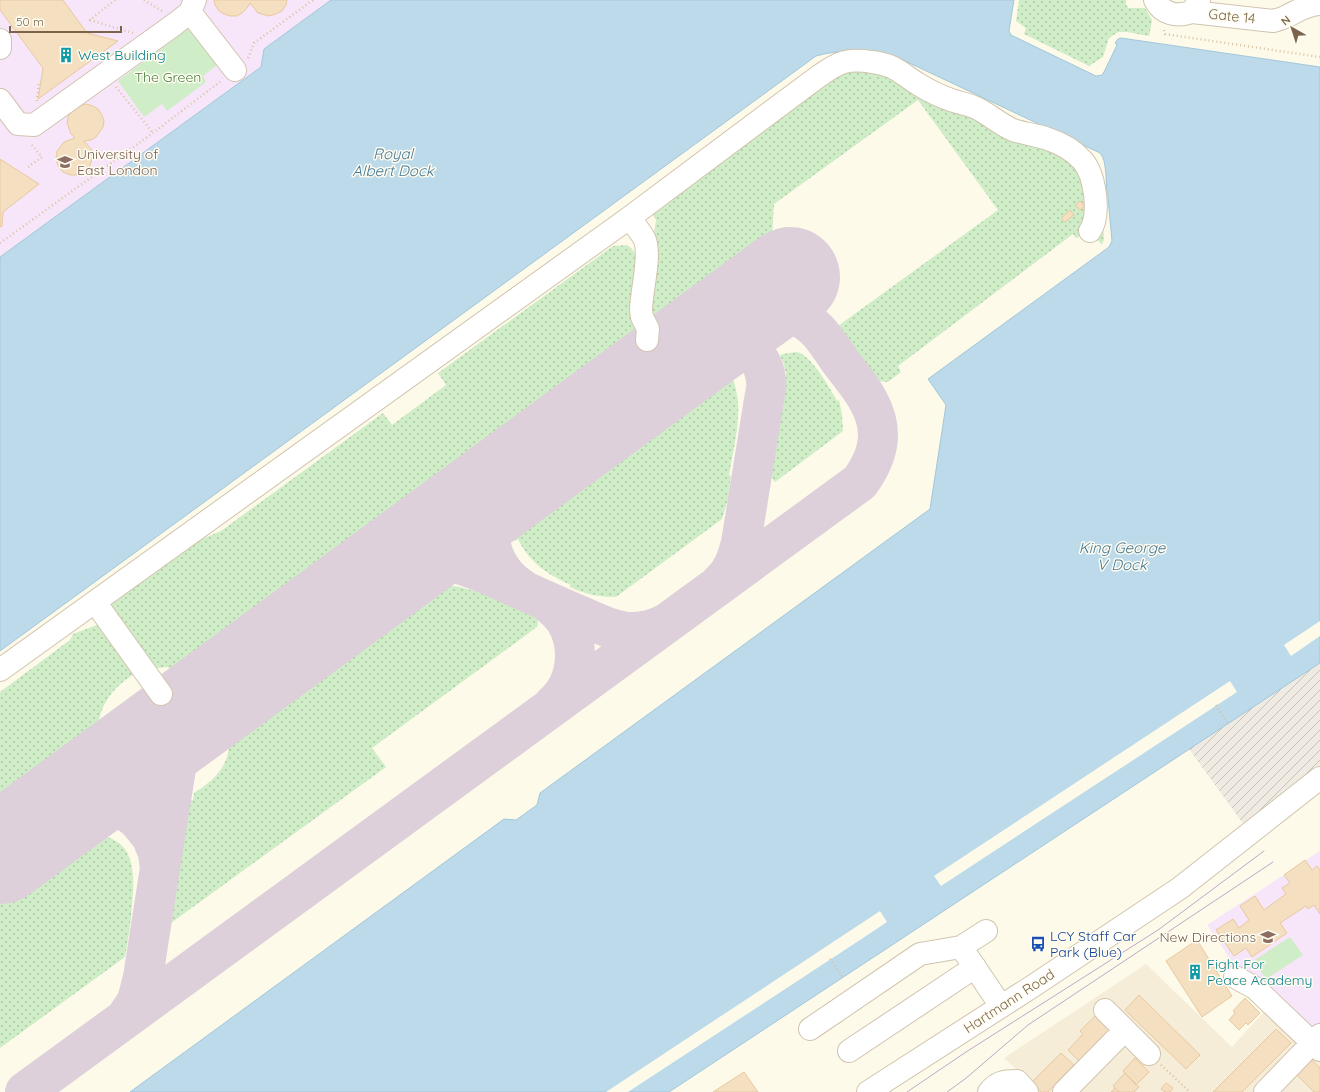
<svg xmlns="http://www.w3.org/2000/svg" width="1320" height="1092" font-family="Quicksand,sans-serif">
<defs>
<pattern id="industrial-furrows" width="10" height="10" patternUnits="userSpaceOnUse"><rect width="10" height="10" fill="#efebe3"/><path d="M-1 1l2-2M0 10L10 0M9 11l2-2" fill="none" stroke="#c7c2ba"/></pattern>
<pattern id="grass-dots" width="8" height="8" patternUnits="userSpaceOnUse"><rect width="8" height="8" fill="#cfedc7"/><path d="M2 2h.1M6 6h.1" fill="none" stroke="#adc4a4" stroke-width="1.8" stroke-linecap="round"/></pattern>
</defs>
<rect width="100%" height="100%" fill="#fdfaea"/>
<!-- residential -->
<path fill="#f6edd8" d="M 1146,964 L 1232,1047 L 1269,1006 L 1320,1047 L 1320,1092 L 1007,1092 L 1021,1074 L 1004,1058 Z"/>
<!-- industrial -->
<path fill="url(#industrial-furrows)" d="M 1320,663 L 1320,768 L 1244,825 L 1189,749 Z"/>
<!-- education -->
<path fill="#f7e6fa" d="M 0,0 L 331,0 L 264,49 L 261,67 L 0,257 Z
M 1320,851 L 1320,1027 L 1315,1033 L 1231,960 L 1207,925 Z"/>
<!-- grass -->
<path fill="url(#grass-dots)" d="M 1019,0 L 1126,0 L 1126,5 L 1129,8 L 1145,8 L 1152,20 L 1149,36 L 1127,32 L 1118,32 L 1109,38 L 1103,57 L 1089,66 L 1024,34 L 1026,28 L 1016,21 Z
M 859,64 L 1064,151 L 1090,186 L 1082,235 L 1076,238 L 1073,234 L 898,366 L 901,372 L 888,382 L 878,381 L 838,326 L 998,210 L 918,100 L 774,204 L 772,239 L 652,327 L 646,293 L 656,220 L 653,215 L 837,73 Z
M 1102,204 L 1104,239 L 1102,245 L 1093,234 Z
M 627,245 L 632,249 L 636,255 L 644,332 L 183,670 L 166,667 L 147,669 L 111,618 L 108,601 L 188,545 L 221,531 L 383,413 L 392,425 L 446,385 L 438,373 L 613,246 Z
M 797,352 C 811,355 830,388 837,401 L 839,400 L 842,415 L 843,431 L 775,482 L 771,477 L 786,373 L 783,362 L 780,355 L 788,353 Z
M 729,373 C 747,400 734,445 729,475 L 731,476 L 728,499 L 722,519 L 616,597 C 599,597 585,594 570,587 L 571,585 C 548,575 529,562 518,539 L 515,541 L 514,529 Z
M 439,585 C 469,584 504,603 533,615 L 537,618 L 538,624 L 537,627 L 372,748 L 386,767 L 171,923 L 190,800 L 193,800 L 194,793 C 218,778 230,764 230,735 L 429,589 Z
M 105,622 L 140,671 C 116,683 98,704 98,732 L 0,803 L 0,692 L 70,640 L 73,634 Z
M 92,835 C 136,836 135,872 132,905 C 131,923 128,939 125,957 L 0,1048 L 0,902 Z"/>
<!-- park -->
<path fill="#cfedc7" d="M 192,26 L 220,63 L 203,76 L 206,82 L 167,111 L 162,104 L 144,117 L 118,81 Z
M 1290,937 L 1303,955 L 1266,979 L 1253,961 Z"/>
<!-- water -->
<path fill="#bcdae9" stroke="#a2c7db" d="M 331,0 L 1014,0 L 1009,31 L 1011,35 L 1096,76 L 1102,75 L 1104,72 L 1117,45 L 1115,43 L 1118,39 L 1121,38 L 1320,67 L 1320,663 L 669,1092 L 130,1092 L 504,819 L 516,820 L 537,805 L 540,793 L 930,509 L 946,405 L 928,379 L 1109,247 L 1112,241 L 1108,198 L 1105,198 L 1105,194 L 1107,194 C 1106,183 1107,160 1100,153 L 903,60 C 875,50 845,48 816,56 L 0,651 L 0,257 L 261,67 L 264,49 Z"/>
<!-- pier -->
<path fill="#fdfaea" d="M 1320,621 L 1320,636 L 1291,656 L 1284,645 Z
M 1230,681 L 1237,692 L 941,886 L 934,876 Z
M 880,911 L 887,922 L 863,938 L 628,1092 L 606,1092 Z"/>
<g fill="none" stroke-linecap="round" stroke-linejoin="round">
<!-- taxiway -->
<path stroke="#ded0da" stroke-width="40" d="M 698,344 C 708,341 719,338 729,340 C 749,343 765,361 766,381 C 767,387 765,394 764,400 L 741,543 C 737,558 733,572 721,582
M 514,478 C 506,489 497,499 493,512 C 482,541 497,574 522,589
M 377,578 C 394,571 410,562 429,561 C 458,559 483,573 509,584 C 533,595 557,606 581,616 C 597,623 615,632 633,632 C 644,632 655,629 665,624
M 545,600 C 552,606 560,612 565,620 C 581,645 578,684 554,704
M 64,807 L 86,802 L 103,803 L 120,807 L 137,819 L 151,836 L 158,853 L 160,868 L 143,977 L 137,1001 L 125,1019
M 160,868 L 179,750 C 186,726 192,717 210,700
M 25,1092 L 860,482 C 870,468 878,453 878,435 C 878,405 856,383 840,361 C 833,351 826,340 818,331 C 810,323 801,317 790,314 C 768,306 749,313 729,322"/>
<!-- runway -->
<path stroke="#ded0da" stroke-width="100" d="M 0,854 L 790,277"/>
</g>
<!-- building -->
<path fill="#f4dfc0" stroke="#e8c99f" d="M 0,0 L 63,0 L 87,33 L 118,41 L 38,99 L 43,68 L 0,10 Z
M 214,0 L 287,0 L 286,5 L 282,11 L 276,14 L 269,16 L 258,13 L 250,3 L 247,8 L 242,13 L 237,16 L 230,16 L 224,14 L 219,11 L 215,5 Z
M 86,104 L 93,106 L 98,109 L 102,115 L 104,121 L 103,127 L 96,137 L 91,140 L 84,141 L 92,150 L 93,156 L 89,168 L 84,172 L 78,175 L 70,175 L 63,172 L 58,166 L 56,159 L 57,151 L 64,142 L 75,138 L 71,134 L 67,123 L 68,117 L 72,110 L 78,106 Z
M 0,159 L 39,184 L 3,212 L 2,226 L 0,227 Z
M 1080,201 L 1085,206 L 1080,210 L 1075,205 Z
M 1070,210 L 1074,215 L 1065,222 L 1061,218 Z
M 1305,860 L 1312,870 L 1317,866 L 1320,870 L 1320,914 L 1314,905 L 1308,909 L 1306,906 L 1280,923 L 1287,933 L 1252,957 L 1246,948 L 1234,956 L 1216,930 L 1233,919 L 1239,928 L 1249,920 L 1240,906 L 1255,896 L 1264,910 L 1286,894 L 1282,888 L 1290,883 L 1284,875 Z
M 1197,940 L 1232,996 L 1202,1017 L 1166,961 Z
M 1139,995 L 1200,1055 L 1186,1069 L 1125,1010 Z
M 1245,998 L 1260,1013 L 1248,1025 L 1246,1023 L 1239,1030 L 1229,1020 L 1235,1013 L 1233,1011 Z
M 1100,1011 L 1116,1026 L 1080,1062 L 1068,1050 L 1083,1034 L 1080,1031 Z
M 1276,1029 L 1291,1043 L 1242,1092 L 1213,1092 Z
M 1061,1053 L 1074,1065 L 1048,1092 L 1041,1092 L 1031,1083 Z
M 1135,1058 L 1149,1072 L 1136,1085 L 1123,1071 Z
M 1309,1061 L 1313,1061 L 1320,1068 L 1320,1092 L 1314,1092 L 1296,1074 Z
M 744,1072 L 758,1092 L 713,1092 Z
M 1125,1073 L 1139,1087 L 1134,1092 L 1119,1092 L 1113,1086 Z
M 1166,1083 L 1173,1088 L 1170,1092 L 1165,1092 L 1161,1089 Z
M 1115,1088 L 1119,1092 L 1111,1092 Z"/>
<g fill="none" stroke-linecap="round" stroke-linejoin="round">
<!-- minor casing -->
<g stroke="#d1c4ae" stroke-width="24">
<path id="minor" d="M 1155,0 C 1163,15 1177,17 1192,12 L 1199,0
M 190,12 L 235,70
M 1192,12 L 1273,21 C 1277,20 1281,19 1285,17 C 1297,12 1306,4 1320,4
M 0,40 L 0,48
M 0,100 L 18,124 L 34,125 L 175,24 L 190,12 L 195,0
M 629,218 C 634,224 640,231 644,238 C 652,253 641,292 641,310 L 642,317 L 648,329 L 647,340
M 95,602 L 161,694
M 0,670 L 629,218 L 819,76 C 839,62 847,58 872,62 C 896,65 900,73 918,84 C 929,91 942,97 954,101 C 960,103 967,104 974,107 C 988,113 999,124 1013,130 C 1025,134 1037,135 1048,139 C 1060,143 1073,150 1082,160 C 1095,174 1101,214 1090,231
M 986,931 L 961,947 L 1001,1006
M 1235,977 L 1255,988 L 1320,1050
M 1105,1010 L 1149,1054
M 810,1029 L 920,954 L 961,947
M 849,1051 L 975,967
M 868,1092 L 1033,986 L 1180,888 L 1320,778
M 989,1092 C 997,1082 1004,1081 1017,1081 L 1027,1092
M 1064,1092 L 1125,1030
M 1265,1092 L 1320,1035"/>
</g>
<!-- path -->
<path stroke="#dac3a2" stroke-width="2.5" stroke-dasharray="1 3" stroke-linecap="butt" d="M 115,0 L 90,20 L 133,33
M 144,0 L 162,11
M 1164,30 L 1165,34 L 1320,57
M 248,58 L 254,43 L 313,0
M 116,87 L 153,133
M 37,101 L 39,81
M 28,167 L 42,157 L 30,143
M 0,243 L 153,133 L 221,81
M 1216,705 L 1228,724
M 830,959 L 843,978
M 1161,1065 L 1190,1092"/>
<!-- minor -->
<use href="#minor" stroke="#fff" stroke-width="22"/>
<!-- tram -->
<path stroke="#c0a6c9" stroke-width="1" d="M 907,1092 L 966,1052 L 1158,930 L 1264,851
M 947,1092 L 965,1079 L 1028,1025 L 1273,862"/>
</g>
<!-- icons -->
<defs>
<g id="building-bare" transform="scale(1.2)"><path d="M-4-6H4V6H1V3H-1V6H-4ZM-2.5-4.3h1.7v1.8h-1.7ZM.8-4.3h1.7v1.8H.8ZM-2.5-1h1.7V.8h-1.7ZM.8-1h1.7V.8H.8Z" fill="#0f9aa8" stroke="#fffcf1" stroke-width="2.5" paint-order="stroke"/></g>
<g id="university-bare" transform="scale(1.2)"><path d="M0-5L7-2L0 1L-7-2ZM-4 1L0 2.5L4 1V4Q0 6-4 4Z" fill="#8d6e63" stroke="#fffcf1" stroke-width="2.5" paint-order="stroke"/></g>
<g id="school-bare" transform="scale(1.2)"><path d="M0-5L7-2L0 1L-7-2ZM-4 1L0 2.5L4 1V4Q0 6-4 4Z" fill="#8d6e63" stroke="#fffcf1" stroke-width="2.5" paint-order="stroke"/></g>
<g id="bus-bare" transform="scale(1.2)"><path d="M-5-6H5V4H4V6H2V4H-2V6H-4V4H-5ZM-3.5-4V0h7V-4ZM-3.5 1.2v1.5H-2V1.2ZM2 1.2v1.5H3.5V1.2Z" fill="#1a4fb4" stroke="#fffcf1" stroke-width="2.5" paint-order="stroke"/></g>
</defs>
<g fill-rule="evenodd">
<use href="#building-bare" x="66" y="55"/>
<use href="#university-bare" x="65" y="162"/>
<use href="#school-bare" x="1268" y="937"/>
<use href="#bus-bare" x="1038" y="944"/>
<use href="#building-bare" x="1195" y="972"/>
</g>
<g text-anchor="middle" stroke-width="3" stroke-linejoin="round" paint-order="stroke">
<!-- street labels -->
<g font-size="14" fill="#7a654b" stroke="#fffcf1">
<text transform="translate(1232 16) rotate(6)" y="5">Gate 14</text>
<text transform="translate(1009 1001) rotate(-33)" y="5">Hartmann Road</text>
</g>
<!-- culture labels -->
<g font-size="14" fill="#0d838f" stroke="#fffcf1" text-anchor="start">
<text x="78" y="60">West Building</text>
<text x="1207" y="969">Fight For<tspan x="1207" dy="16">Peace Academy</tspan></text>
</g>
<!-- park labels -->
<g font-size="14" fill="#498142" stroke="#fffcf1">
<text x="168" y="82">The Green</text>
</g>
<!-- education labels -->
<g font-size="14" fill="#785e54" stroke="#fffcf1" text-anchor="start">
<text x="77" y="159">University of<tspan x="77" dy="16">East London</tspan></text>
<text x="1256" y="942" text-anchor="end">New Directions</text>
</g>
<!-- transit labels -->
<g font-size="14" fill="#164399" stroke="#fffcf1" text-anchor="start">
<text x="1050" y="941">LCY Staff Car<tspan x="1050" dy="16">Park (Blue)</tspan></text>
</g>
<!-- water labels -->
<g font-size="15" font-style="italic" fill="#467996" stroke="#fffcf1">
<text x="393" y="159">Royal<tspan x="393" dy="17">Albert Dock</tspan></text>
<text x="1122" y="553">King George<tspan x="1122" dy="17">V Dock</tspan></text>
</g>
</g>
<!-- north arrow -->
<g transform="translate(1292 28) rotate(321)" stroke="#fffcf1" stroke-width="3" paint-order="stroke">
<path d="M0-3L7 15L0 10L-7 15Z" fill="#7a654b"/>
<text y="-6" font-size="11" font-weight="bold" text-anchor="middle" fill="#7a654b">N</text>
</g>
<!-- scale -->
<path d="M10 26v6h111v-6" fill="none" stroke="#7a654b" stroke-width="2"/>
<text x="16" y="26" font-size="12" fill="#7a654b" stroke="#fffcf1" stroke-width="3" paint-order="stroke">50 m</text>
</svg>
